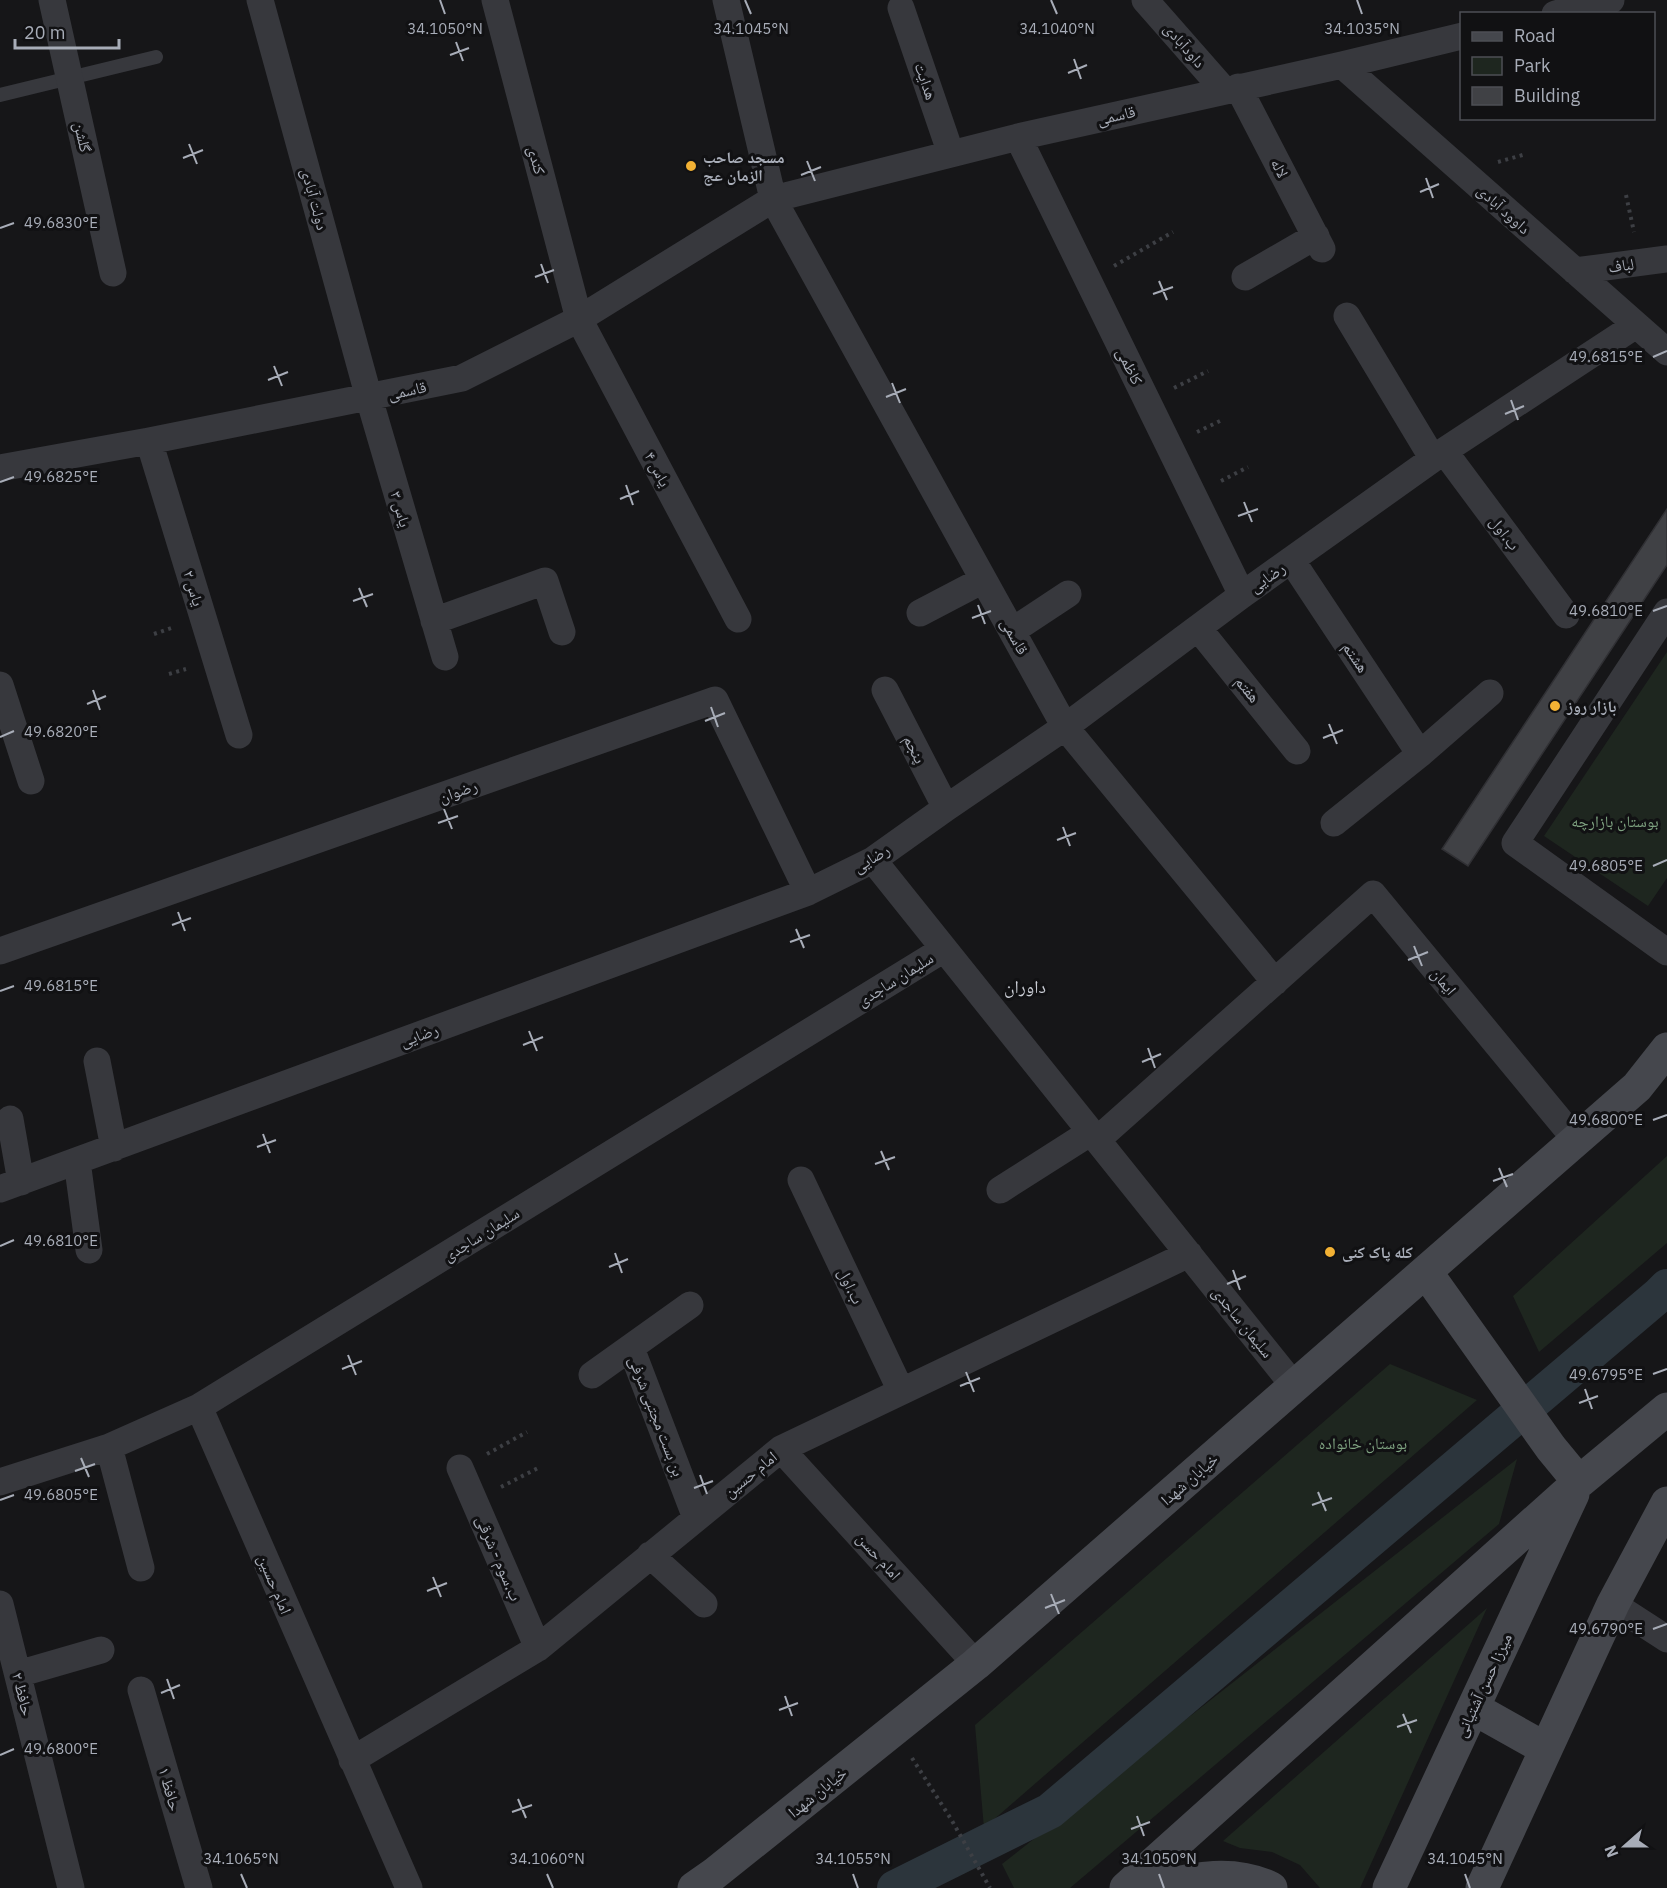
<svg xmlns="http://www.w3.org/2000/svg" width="1667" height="1888" font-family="'IBM Plex Sans','Noto Naskh Arabic',sans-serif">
<rect width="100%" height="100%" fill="#161618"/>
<!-- green -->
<path fill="#1e261f" d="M 1667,652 L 1667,878 L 1648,906 L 1544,836 Z
M 1667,1156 L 1667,1243 L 1539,1352 L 1513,1296 Z
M 1390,1364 L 1477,1400 L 984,1828 L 975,1725 Z
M 1517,1459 L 1499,1524 L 1070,1888 L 1014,1888 L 1002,1864 Z
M 1487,1608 L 1360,1888 L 1320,1888 L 1300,1865 L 1272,1852 L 1240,1848 L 1223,1841 Z"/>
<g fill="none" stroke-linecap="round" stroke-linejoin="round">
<!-- canal -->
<path stroke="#2c353c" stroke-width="36" d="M 895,1888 L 1050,1811 L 1659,1295 L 1667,1287"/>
</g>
<!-- building -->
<path fill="#404145" stroke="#303034" stroke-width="1.5" d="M 1667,509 L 1667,565 L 1468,866 L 1442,849 Z"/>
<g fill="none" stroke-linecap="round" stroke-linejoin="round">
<!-- path -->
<path stroke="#3d3f44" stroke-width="4" stroke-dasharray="3 4.5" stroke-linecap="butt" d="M 1498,162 L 1526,154
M 1626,195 L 1634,232
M 1114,266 L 1173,232
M 1174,388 L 1208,371
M 1197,432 L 1224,419
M 1221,481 L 1248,467
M 154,634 L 174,627
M 169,674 L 186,669
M 487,1454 L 527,1432
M 501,1487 L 538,1468
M 912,1758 L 951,1819 L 990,1888"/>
<!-- service -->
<path stroke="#37383d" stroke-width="14" d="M 0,95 L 156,57"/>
<!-- minor -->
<path stroke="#37383d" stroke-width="27" d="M 52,0 L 113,273
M 260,0 L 369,398 L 445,657
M 495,0 L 579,319 L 738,619
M 726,0 L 773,199 L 1065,727 L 1275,982
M 1145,0 L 1224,90
M 901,8 L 951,154
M 1555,14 L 1611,0
M 1342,65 L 1667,352
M 1238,87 L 1322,249
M 1018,137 L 1242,595
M 1575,271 L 1667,259
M 1245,277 L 1316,236
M 1347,316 L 1433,459
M 149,441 L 239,735
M 1444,451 L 1566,615
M 0,468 L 149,441 L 462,378 L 579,319 L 773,199 L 1018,137 L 1342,65 L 1462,36
M 1292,561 L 1420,754
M 1667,612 L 1515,843 L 1667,952
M 920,613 L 983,580
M 434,621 L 545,581 L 562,632
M 1198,628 L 1297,751
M 1012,631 L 1068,594
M 0,685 L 31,781
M 885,690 L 946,808
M 1334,823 L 1420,754 L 1490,693
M 873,860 L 1295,1387
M 0,951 L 715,700 L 808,892
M 97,1061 L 114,1148
M 10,1119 L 21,1182
M 1097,1140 L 1373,894 L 1576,1140
M 77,1161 L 89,1250
M 801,1180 L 901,1391
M 0,1189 L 808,892 L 873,860 L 946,808 L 1065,727 L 1242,595 L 1444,451 L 1636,325
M 1000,1190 L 1091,1132
M 631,1348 L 696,1518
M 592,1375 L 690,1305
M 199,1407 L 409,1888
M 109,1447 L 141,1568
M 781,1449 L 976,1664
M 460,1468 L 538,1648
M 0,1482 L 109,1447 L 199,1407 L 944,949
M 650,1555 L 704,1604
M 0,1604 L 71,1888
M 1613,1604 L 1667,1639
M 18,1674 L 101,1650
M 141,1690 L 199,1888
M 352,1760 L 538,1648 L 781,1449 L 1189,1254"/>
<!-- secondary -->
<path stroke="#45474d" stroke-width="33" d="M 1426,1272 L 1551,1448 L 1579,1482
M 1473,1708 L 1546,1749
M 694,1888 L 714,1874 L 976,1664 L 1637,1087 L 1667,1049
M 1126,1888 L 1579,1482 L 1667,1409
M 1152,1888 C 1192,1879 1232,1869 1271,1888
M 1389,1888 L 1573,1494
M 1482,1888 L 1613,1604 L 1667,1503"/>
</g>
<!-- ticks -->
<path fill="none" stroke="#a8adb8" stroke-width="2" d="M 440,0 L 445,14M 745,0 L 751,14M 1051,0 L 1057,14M 1357,0 L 1362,14M 456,42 L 463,61M 450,55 L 469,48M 1074,59 L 1081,79M 1068,73 L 1087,65M 189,144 L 197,164M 183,158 L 203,150M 807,161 L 815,181M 801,175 L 821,167M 1426,178 L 1433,198M 1420,192 L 1439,184M 0,228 L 14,223M 541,264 L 548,283M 535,277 L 554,270M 1159,281 L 1167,300M 1153,294 L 1173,287M 1653,357 L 1667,351M 274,366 L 282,386M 268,380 L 288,372M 892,383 L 900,403M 886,397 L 906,389M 1511,400 L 1518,420M 1505,414 L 1524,406M 0,482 L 14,477M 626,485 L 633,505M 620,499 L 639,491M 1244,502 L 1252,522M 1238,516 L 1258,509M 359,588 L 367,607M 353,601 L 373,594M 978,605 L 985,624M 1653,611 L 1667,606M 972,618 L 991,611M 93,690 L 100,710M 87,704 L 106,696M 711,707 L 718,727M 705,721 L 725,713M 1329,724 L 1337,744M 0,737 L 14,731M 1323,738 L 1343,730M 444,809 L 452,829M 438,823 L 458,816M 1063,827 L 1070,846M 1057,840 L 1076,833M 1653,866 L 1667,860M 178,912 L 185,931M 172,925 L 191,918M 796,929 L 804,948M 790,942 L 810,935M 1414,946 L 1422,966M 1408,960 L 1428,952M 0,991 L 14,986M 529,1031 L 537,1051M 523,1045 L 543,1037M 1148,1048 L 1155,1068M 1142,1062 L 1161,1054M 1653,1120 L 1667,1115M 263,1134 L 270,1153M 257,1147 L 276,1140M 881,1151 L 889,1170M 875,1164 L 895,1157M 1499,1168 L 1507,1187M 1493,1181 L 1513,1174M 0,1246 L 14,1240M 615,1253 L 622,1273M 609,1267 L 628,1259M 1233,1270 L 1240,1290M 1227,1284 L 1246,1276M 348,1355 L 356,1375M 342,1369 L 362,1361M 966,1372 L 974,1392M 1653,1374 L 1667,1369M 960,1386 L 980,1378M 1585,1389 L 1592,1409M 1579,1403 L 1598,1396M 81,1458 L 89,1477M 75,1471 L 95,1464M 700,1475 L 707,1494M 694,1488 L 713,1481M 1318,1492 L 1326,1511M 0,1500 L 14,1495M 1312,1505 L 1332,1498M 433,1577 L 441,1597M 427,1591 L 447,1583M 1051,1594 L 1059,1614M 1045,1608 L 1065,1600M 1653,1629 L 1667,1624M 167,1679 L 174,1699M 161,1693 L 180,1685M 785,1696 L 792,1716M 779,1710 L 798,1703M 1403,1714 L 1411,1733M 1397,1727 L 1417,1720M 0,1755 L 14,1749M 518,1799 L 526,1818M 512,1812 L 532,1805M 1137,1816 L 1144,1836M 1131,1829 L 1150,1822M 241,1874 L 247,1888M 547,1874 L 553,1888M 853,1874 L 858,1888M 1159,1874 L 1164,1888M 1465,1874 L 1470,1888"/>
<!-- markers -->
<g fill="#f2b134" stroke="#111113" stroke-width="2">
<circle cx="691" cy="166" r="6"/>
<circle cx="1555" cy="706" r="6"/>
<circle cx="1330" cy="1252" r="6"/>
</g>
<g text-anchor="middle" stroke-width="6" stroke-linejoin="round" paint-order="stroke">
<!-- street labels -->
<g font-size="16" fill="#a8adb8" stroke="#111113">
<text transform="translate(1185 45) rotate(49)" y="6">داودآبادی</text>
<text transform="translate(926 81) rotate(71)" y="6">هدایت</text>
<text transform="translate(1116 115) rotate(-13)" y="6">قاسمی</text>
<text transform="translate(83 137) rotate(77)" y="6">گلشن</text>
<text transform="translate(537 160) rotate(75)" y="6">کندی</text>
<text transform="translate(1280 168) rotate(63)" y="6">لاله</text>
<text transform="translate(315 199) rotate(75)" y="6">دولت آبادی</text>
<text transform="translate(1504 209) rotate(42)" y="6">داوود آبادی</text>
<text transform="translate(1621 265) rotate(-8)" y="6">لباف</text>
<text transform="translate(1130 366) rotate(64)" y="6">کاظمی</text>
<text transform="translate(407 390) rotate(-12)" y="6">قاسمی</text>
<text transform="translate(658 469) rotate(62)" y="6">یاس ۴</text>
<text transform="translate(401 509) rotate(74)" y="6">یاس ۳</text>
<text transform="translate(1505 533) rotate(53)" y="6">ب.اول</text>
<text transform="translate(1267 577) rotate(-35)" y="6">رضایی</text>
<text transform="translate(194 588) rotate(73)" y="6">یاس ۲</text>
<text transform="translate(1015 636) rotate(61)" y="6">قاسمی</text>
<text transform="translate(1356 657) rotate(56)" y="6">هشتم</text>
<text transform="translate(1248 689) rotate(51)" y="6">هفتم</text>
<text transform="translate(915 749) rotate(63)" y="6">پنجم</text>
<text transform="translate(458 791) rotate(-19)" y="6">رضوان</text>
<text transform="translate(871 858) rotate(-31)" y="6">رضایی</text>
<text transform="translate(895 979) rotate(-32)" y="6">سلیمان ساجدی</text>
<text transform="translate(1444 981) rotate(50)" y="6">ایمان</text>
<text transform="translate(419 1035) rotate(-20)" y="6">رضایی</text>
<text transform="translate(481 1234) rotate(-32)" y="6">سلیمان ساجدی</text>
<text transform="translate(851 1286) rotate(65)" y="6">ب.اول</text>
<text transform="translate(1243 1322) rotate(51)" y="6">سلیمان ساجدی</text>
<text transform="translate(657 1416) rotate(69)" y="6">بن بست مجتبی شرفی</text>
<text transform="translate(750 1474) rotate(-39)" y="6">امام حسین</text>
<text transform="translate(1189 1479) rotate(-41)" y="6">خیابان شهدا</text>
<text transform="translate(879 1556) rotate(48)" y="6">امام حسن</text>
<text transform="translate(499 1558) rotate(67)" y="6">ب.سوم - شرقی</text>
<text transform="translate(275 1584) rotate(67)" y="6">امام حسین</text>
<text transform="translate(1483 1685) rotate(-65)" y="6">میرزا حسن آشتیانی</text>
<text transform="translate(23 1694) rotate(76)" y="6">حافظ ۲</text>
<text transform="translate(170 1789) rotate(74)" y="6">حافظ ۱</text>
<text transform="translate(817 1792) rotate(-39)" y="6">خیابان شهدا</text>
</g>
<!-- poi labels -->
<g font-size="16" font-weight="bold" fill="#a8adb8" stroke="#111113" text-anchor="start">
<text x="703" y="163">مسجد صاحب<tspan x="703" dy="18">الزمان عج</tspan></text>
<text x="1567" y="712">بازار روز</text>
<text x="1342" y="1258">کله پاک کنی</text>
</g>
<!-- park labels -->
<g font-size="16" fill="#7fa381" stroke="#111113">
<text x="1615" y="827">بوستان بازارچه</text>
<text x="1363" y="1449">بوستان خانواده</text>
</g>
<!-- neighbourhood labels -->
<g font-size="18" fill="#c9ccd4" stroke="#111113">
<text x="1025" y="993">داوران</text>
</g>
</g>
<g font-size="15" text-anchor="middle" fill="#a8adb8" stroke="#111113" stroke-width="6" stroke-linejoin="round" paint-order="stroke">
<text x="1057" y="34">34.1040°N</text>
<text x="445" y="34">34.1050°N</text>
<text x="751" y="34">34.1045°N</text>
<text x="1362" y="34">34.1035°N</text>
<text x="61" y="228">49.6830°E</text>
<text x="1606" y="362">49.6815°E</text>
<text x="61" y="482">49.6825°E</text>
<text x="1606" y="616">49.6810°E</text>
<text x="61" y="737">49.6820°E</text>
<text x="1606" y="871">49.6805°E</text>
<text x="61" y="991">49.6815°E</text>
<text x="1606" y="1125">49.6800°E</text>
<text x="61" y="1246">49.6810°E</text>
<text x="1606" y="1380">49.6795°E</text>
<text x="61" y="1500">49.6805°E</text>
<text x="1606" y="1634">49.6790°E</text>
<text x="61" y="1754">49.6800°E</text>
<text x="241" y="1864">34.1065°N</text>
<text x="547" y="1864">34.1060°N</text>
<text x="853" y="1864">34.1055°N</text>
<text x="1159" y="1864">34.1050°N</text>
<text x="1465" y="1864">34.1045°N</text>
</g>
<!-- legend -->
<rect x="1460" y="12" width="195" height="108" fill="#111113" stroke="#4d4f55" stroke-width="1.5"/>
<rect x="1472" y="32" width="30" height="9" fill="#45474d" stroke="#4d4f55" stroke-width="1.5"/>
<text x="1514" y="42" font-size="18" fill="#a8adb8">Road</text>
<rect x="1472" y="57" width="30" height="18" fill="#1e261f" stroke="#4d4f55" stroke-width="1.5"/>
<text x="1514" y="72" font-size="18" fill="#a8adb8">Park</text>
<rect x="1472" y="87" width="30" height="18" fill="#404145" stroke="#4d4f55" stroke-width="1.5"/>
<text x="1514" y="102" font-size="18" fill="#a8adb8">Building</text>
<!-- north arrow -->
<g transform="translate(1625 1846) rotate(249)" stroke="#111113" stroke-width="4.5" paint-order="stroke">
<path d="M0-4.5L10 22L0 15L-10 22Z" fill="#a8adb8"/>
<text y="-9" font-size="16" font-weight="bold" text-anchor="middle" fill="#a8adb8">N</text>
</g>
<!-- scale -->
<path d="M15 39v9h104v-9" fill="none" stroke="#a8adb8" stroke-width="3"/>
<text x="24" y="39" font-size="18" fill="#a8adb8" stroke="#111113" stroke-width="4.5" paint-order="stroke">20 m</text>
</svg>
